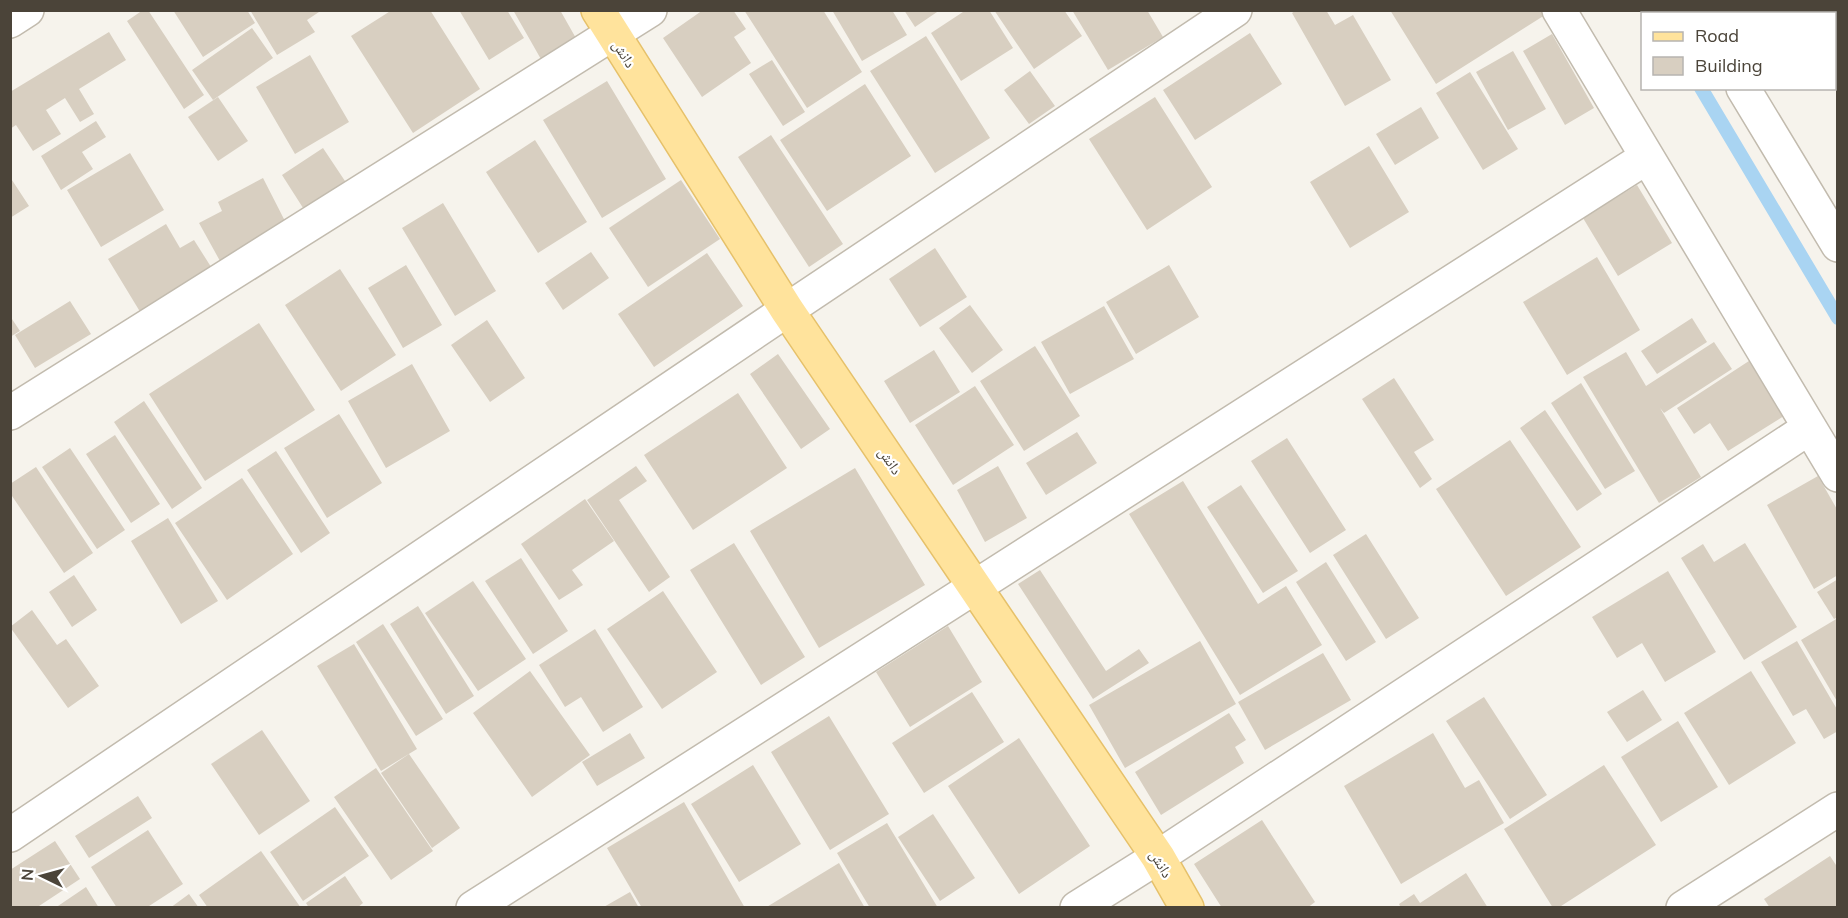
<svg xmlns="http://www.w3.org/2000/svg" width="1848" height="918" font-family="Mulish,'Noto Naskh Arabic',sans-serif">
<rect width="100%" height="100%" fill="#f6f3ec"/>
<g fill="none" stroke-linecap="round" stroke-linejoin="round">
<!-- stream -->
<path stroke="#a9d4f2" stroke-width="14" d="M 1655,10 L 1657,14
M 1701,88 L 1838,318"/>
</g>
<!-- building -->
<path fill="#d8cfc1" d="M 143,10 L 148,10 L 204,95 L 184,109 L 127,21 Z
M 173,10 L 247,10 L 255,23 L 203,57 Z
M 250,10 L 322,10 L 307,20 L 315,32 L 277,55 Z
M 392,10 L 430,10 L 480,89 L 413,133 L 351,36 Z
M 459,10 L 507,10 L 524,38 L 489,60 Z
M 513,10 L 560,10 L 577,40 L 542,61 Z
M 703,10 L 733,10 L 746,29 L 734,37 L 751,63 L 702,97 L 663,38 Z
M 744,10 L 823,10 L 862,72 L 807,108 Z
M 832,10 L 892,10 L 907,35 L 862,61 Z
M 904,10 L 940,10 L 915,27 Z
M 966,10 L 989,10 L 1013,48 L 961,81 L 931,33 Z
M 994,10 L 1064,10 L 1082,36 L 1034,69 Z
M 1072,10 L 1147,10 L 1163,37 L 1108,70 Z
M 1296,10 L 1326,10 L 1335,25 L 1353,15 L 1391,80 L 1345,106 L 1292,13 Z
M 1390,10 L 1543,10 L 1545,15 L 1436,84 Z
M 1838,11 L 1838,61 L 1834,62 L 1834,12 Z
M 252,28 L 273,58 L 213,100 L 192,70 Z
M 109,32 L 126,60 L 79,89 L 94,114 L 80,122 L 65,98 L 46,110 L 61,134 L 33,151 L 16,125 L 10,129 L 10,92 Z
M 1250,33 L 1282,84 L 1195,140 L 1163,90 Z
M 1552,34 L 1594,108 L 1565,125 L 1523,51 Z
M 926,36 L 990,138 L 935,173 L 870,71 Z
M 1513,51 L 1546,109 L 1508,130 L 1476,72 Z
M 310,55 L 349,122 L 295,154 L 256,87 Z
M 772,60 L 805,112 L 783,126 L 749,74 Z
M 1030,71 L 1055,106 L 1029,124 L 1004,90 Z
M 1470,72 L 1518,149 L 1483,170 L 1436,93 Z
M 607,81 L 666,179 L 602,218 L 543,120 Z
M 865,84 L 911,156 L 827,211 L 780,140 Z
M 218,97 L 248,141 L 218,161 L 188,117 Z
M 1155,97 L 1212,187 L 1147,230 L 1089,139 Z
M 1421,107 L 1439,138 L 1395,165 L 1376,134 Z
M 96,121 L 106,137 L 82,152 L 93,169 L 61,190 L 41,156 Z
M 771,135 L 843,244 L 809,267 L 738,157 Z
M 535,140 L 587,222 L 538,253 L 486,172 Z
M 1369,146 L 1409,212 L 1350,248 L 1310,182 Z
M 323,148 L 347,184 L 305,211 L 282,175 Z
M 130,153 L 164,210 L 101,247 L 67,190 Z
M 10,177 L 29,206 L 10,218 Z
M 263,178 L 287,225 L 220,261 L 199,223 L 222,211 L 218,202 Z
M 681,180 L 720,239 L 648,287 L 609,228 Z
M 1637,185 L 1672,243 L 1618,276 L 1583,218 Z
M 443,203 L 496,291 L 455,316 L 402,228 Z
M 166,224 L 180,248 L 194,240 L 213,270 L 142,315 L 108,259 Z
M 935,248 L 967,297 L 920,327 L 889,279 Z
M 591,252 L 609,278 L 563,310 L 545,283 Z
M 707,253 L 743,306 L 654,367 L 618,314 Z
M 1597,257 L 1640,330 L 1567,375 L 1523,302 Z
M 406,265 L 442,325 L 403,348 L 368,288 Z
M 1169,265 L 1199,317 L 1136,354 L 1106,302 Z
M 340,269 L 396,355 L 341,391 L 285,305 Z
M 70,301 L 91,334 L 35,368 L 15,335 Z
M 970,305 L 1003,350 L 972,373 L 939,328 Z
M 1104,306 L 1134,359 L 1070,394 L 1041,342 Z
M 10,316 L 20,331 L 10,337 Z
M 1692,318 L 1707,342 L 1657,374 L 1641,351 Z
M 487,320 L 525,378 L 490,402 L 451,345 Z
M 259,323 L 315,410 L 205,481 L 149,394 Z
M 1714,342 L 1732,369 L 1664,413 L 1660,408 L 1701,477 L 1659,503 L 1583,377 L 1626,352 L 1646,386 Z
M 1035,346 L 1080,416 L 1024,451 L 980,381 Z
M 934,350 L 960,392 L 910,423 L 884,381 Z
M 778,354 L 830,429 L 801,449 L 750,374 Z
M 1752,359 L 1787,414 L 1728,451 L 1710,423 L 1694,434 L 1677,408 Z
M 412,364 L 450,431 L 386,468 L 348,401 Z
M 1394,378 L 1434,440 L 1414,452 L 1432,479 L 1420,488 L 1362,399 Z
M 1581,383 L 1635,471 L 1605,489 L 1551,403 Z
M 975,386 L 1014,445 L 953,485 L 915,425 Z
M 738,393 L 787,468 L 693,530 L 644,455 Z
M 144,401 L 202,488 L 172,509 L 114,422 Z
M 1545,410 L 1602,494 L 1577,511 L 1520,428 Z
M 339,414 L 382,483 L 327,518 L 284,448 Z
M 1077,432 L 1097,463 L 1046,495 L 1026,463 Z
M 115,435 L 160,504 L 131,523 L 86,454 Z
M 1287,438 L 1346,530 L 1310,553 L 1251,461 Z
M 1510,440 L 1581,547 L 1506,596 L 1436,489 Z
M 70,448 L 125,530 L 97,549 L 42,467 Z
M 276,451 L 330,533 L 301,553 L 247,470 Z
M 636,466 L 647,481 L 619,500 L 670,577 L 649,592 L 587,500 Z
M 998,466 L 1027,518 L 985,542 L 957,490 Z
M 36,467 L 93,553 L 64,573 L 10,493 L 10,484 Z
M 855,468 L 925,585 L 819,648 L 750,531 Z
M 1818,476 L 1838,511 L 1838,575 L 1814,589 L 1767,505 Z
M 242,478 L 293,554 L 227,600 L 175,523 Z
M 1183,481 L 1258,604 L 1286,586 L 1322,645 L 1240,695 L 1129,514 Z
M 1241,485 L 1298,571 L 1263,593 L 1207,507 Z
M 585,499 L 614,541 L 572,570 L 583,585 L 559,600 L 521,544 Z
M 168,518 L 218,601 L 181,624 L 131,541 Z
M 1366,534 L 1419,618 L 1386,639 L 1333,555 Z
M 734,543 L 805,657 L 761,685 L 690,570 Z
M 1745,543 L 1797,627 L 1744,660 L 1681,558 L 1703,544 L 1714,562 Z
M 521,558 L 568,631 L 533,654 L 485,581 Z
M 1326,562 L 1376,642 L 1346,661 L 1296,582 Z
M 1040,570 L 1106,671 L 1139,649 L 1149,663 L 1093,699 L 1018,584 Z
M 1668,571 L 1716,652 L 1665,682 L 1642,643 L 1617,658 L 1592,617 Z
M 74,575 L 97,610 L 72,627 L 49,592 Z
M 1838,579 L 1838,617 L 1834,619 L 1817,592 Z
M 473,581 L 526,659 L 478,691 L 425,613 Z
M 663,591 L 717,672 L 662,709 L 607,629 Z
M 418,606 L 474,696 L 446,714 L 390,624 Z
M 32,610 L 57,645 L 66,639 L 99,686 L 68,708 L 10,627 Z
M 1838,618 L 1838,703 L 1801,640 Z
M 383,624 L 443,719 L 416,736 L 356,642 Z
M 948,626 L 982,682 L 910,727 L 876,672 Z
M 595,629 L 643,707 L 603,732 L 581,697 L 565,707 L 539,665 Z
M 1200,641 L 1236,704 L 1125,768 L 1089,705 Z
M 1797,641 L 1838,711 L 1838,731 L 1824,739 L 1806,709 L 1793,716 L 1761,662 Z
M 354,644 L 417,749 L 381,771 L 317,666 Z
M 1323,653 L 1351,700 L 1265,750 L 1238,702 Z
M 530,671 L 590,755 L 532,797 L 473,713 Z
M 1751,671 L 1796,743 L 1729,785 L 1684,713 Z
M 1643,690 L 1662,720 L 1627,742 L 1607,712 Z
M 972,692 L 1004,742 L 924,793 L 892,743 Z
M 1484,697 L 1547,795 L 1510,819 L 1446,721 Z
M 1229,713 L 1246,740 L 1235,747 L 1244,763 L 1161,815 L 1135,772 Z
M 829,716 L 889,814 L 830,850 L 771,752 Z
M 1678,721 L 1718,787 L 1661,822 L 1621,757 Z
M 262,730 L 310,801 L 259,835 L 211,764 Z
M 630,733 L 645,758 L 597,786 L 582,762 Z
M 1433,733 L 1465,788 L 1479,780 L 1504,823 L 1401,884 L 1344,786 Z
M 1019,738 L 1090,846 L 1019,894 L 948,786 Z
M 409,754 L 460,828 L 432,848 L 381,773 Z
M 753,765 L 801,844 L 739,882 L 691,804 Z
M 1604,765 L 1656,845 L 1558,908 L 1553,908 L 1504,829 Z
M 376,768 L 433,851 L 391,880 L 334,797 Z
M 138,796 L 152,818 L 89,858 L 75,836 Z
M 684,802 L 745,908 L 642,908 L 607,848 Z
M 335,807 L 369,856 L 303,901 L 270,852 Z
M 933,814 L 975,878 L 940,901 L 898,837 Z
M 1262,820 L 1315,902 L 1307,908 L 1222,908 L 1194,864 Z
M 887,823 L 938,908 L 870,908 L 837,853 Z
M 148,830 L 183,884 L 146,908 L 117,908 L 91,867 Z
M 55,841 L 80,879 L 36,908 L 10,908 L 10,870 Z
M 261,851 L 301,908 L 208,908 L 199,895 Z
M 1830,856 L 1838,868 L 1838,908 L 1770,908 L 1764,899 Z
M 839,863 L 865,908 L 765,908 Z
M 1466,873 L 1488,908 L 1401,908 L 1399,904 L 1414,894 L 1420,903 Z
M 345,876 L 363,903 L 357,908 L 309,908 L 306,903 Z
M 86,887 L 99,908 L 55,908 Z
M 630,892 L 639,908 L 602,908 Z
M 189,894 L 199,908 L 170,908 Z"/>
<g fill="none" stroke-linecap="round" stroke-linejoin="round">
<!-- minor casing -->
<g stroke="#c2bbae" stroke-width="36">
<path id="minor" d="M 1559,10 L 1838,475
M 1696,10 L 1698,14
M 10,21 L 27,10
M 1743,88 L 1838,245
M 10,413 L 650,10
M 10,835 L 787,310 L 1235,10
M 473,908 L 1647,157
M 1077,908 L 1158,857 L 1809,428
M 1683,908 L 1838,809"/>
</g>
<!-- major casing -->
<g stroke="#e6c16a" stroke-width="36">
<path id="major" d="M 598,10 L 787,310 L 1158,857 L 1187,908"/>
</g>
<!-- minor -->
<use href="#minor" stroke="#fff" stroke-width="33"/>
<!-- major -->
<use href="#major" stroke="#ffe39c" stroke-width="33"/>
</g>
<g text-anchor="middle" stroke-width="4.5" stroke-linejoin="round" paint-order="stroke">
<!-- street labels -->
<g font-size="15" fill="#4b4439" stroke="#fff">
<text transform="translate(624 54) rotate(58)" y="5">دانش</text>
<text transform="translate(890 461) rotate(56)" y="5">دانش</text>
<text transform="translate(1161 864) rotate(59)" y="5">دانش</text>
</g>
</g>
<!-- border -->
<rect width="1848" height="918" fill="none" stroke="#4b4439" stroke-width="24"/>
<!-- legend -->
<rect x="1641" y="12" width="195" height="78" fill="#ffffff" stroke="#b7b4b0" stroke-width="1.5"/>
<rect x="1653" y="32" width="30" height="9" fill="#ffe39c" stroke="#b7b4b0" stroke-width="1.5"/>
<text x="1695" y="42" font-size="18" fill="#4b4439">Road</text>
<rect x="1653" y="57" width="30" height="18" fill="#d8cfc1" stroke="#b7b4b0" stroke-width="1.5"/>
<text x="1695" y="72" font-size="18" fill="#4b4439">Building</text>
<!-- north arrow -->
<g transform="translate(42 876) rotate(275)" stroke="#ffffff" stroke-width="4.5" paint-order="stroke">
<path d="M0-4.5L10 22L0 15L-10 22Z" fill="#4b4439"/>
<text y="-9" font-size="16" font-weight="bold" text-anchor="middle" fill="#4b4439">N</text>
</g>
</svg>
